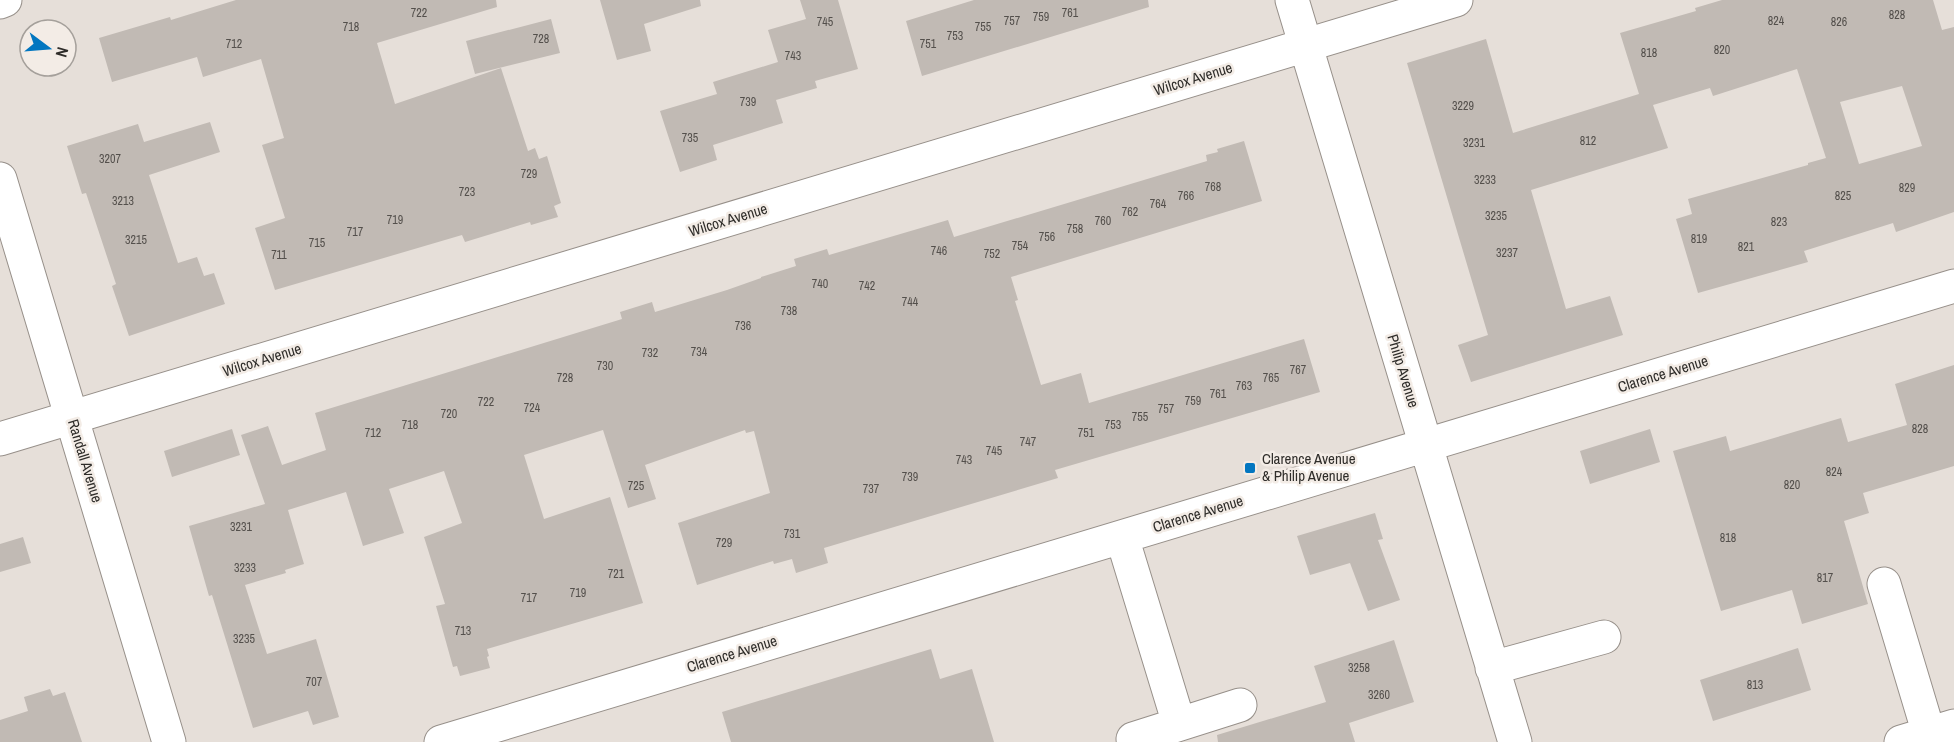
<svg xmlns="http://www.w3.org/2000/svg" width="1954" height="742" font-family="'Archivo Narrow',sans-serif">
<rect width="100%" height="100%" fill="#e6dfd9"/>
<!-- building -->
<path fill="#c1bab4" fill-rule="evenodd" d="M 236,0 L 496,0 L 497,7 L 377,43 L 395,104 L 501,68 L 528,151 L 535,148 L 539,159 L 547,156 L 561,203 L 554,206 L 558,217 L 531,225 L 530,222 L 465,242 L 462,235 L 275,290 L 255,228 L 285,218 L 262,145 L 284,138 L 261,59 L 203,77 L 197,57 L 112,82 L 99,38 L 170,17 L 171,20 Z
M 600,0 L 700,0 L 701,6 L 644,24 L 651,51 L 617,60 Z
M 800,0 L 838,0 L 858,69 L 815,81 L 817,88 L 776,100 L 783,123 L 713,145 L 717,160 L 680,172 L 660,111 L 717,94 L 713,82 L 778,62 L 768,30 L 806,19 Z
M 974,0 L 1148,0 L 1149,7 L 922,76 L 906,21 Z
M 1722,0 L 1933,0 L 1942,30 L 1954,27 L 1954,212 L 1896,232 L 1893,223 L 1804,251 L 1808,262 L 1698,293 L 1676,219 L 1692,214 L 1688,199 L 1808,165 L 1808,163 L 1826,158 L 1797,69 L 1713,96 L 1710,88 L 1653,105 L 1668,148 L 1531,190 L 1566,309 L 1610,296 L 1623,335 L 1471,382 L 1458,345 L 1488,335 L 1407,63 L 1486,39 L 1513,133 L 1639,94 L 1620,33 L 1696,11 L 1695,8 ZM 1902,86 L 1922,146 L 1859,164 L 1840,102 Z
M 551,19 L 560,53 L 475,74 L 466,41 Z
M 210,122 L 220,152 L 149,175 L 178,263 L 197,257 L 204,276 L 214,273 L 225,304 L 129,336 L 112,286 L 116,284 L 86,193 L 82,194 L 67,146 L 138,124 L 144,142 Z
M 1244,141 L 1262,201 L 1011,277 L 1018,300 L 1015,301 L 1041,385 L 1081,373 L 1089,403 L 1304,339 L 1320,392 L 1055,470 L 1058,478 L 824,548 L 828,563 L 796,573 L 792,559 L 774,564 L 773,561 L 697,585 L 678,523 L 770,493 L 754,431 L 746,433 L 745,430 L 645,465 L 656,499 L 628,508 L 603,430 L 524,455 L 544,519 L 610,497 L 643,603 L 487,649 L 489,656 L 487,657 L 490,668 L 460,676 L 457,666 L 453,667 L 436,606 L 445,604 L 424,537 L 462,523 L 444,471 L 389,489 L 404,533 L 363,546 L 346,492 L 288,510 L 304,564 L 285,570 L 286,573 L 245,585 L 267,654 L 316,639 L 339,717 L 313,725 L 308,711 L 253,728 L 212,595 L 209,596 L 189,526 L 265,504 L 241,435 L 268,426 L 282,465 L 326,450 L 315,413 L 622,319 L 620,312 L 652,302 L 655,312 L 727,290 L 761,278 L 761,277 L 796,266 L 794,259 L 827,249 L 829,255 L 948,220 L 954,237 L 1207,161 L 1206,155 L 1218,152 L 1217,149 Z
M 1954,365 L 1954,466 L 1863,493 L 1869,513 L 1844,521 L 1868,604 L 1802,624 L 1792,590 L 1721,611 L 1673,451 L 1726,436 L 1730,451 L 1841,418 L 1848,442 L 1907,425 L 1895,384 Z
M 232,429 L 240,455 L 172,477 L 164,451 Z
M 1650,429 L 1660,462 L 1590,484 L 1580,451 Z
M 1375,513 L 1383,539 L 1378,540 L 1400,600 L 1368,611 L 1350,563 L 1310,575 L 1297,536 Z
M 23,537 L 31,563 L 0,572 L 0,544 Z
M 1394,640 L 1414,702 L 1349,723 L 1355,742 L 1218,742 L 1217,735 L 1326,702 L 1314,666 Z
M 1798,648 L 1811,690 L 1713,721 L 1700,680 Z
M 931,649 L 940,679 L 972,669 L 994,742 L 731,742 L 722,712 Z
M 50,689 L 53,696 L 65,692 L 82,742 L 0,742 L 0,720 L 28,711 L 24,697 Z"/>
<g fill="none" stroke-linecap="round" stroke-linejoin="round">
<!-- minor casing -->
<g stroke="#97908a" stroke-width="35">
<path id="minor" d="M 1292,0 L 1515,742
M 0,2 L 5,0
M 0,179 L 169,742
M 0,439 L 1456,0
M 1122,537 L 1179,724
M 1884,584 L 1929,734
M 1492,668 L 1604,637
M 1133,739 L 1240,705
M 441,742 L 1954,286
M 1901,742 L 1954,726"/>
</g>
<!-- minor -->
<use href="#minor" stroke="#fff" stroke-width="33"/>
</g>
<!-- markers -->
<rect fill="#0276c0" stroke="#f3ece6" stroke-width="2" x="1244" y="462" width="12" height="12" rx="3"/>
<g text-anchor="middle" stroke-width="5" stroke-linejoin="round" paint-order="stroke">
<!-- number labels -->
<g font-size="12" fill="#54504c">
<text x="419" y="17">722</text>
<text x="1070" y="17">761</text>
<text x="1897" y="19">828</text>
<text x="1041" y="21">759</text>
<text x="1012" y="25">757</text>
<text x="1776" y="25">824</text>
<text x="825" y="26">745</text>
<text x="1839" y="26">826</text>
<text x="351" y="31">718</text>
<text x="983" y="31">755</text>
<text x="955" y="40">753</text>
<text x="541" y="43">728</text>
<text x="234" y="48">712</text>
<text x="928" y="48">751</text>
<text x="1722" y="54">820</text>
<text x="1649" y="57">818</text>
<text x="793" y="60">743</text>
<text x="748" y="106">739</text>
<text x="1463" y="110">3229</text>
<text x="690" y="142">735</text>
<text x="1588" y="145">812</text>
<text x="1474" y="147">3231</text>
<text x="110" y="163">3207</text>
<text x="529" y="178">729</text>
<text x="1485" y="184">3233</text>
<text x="1213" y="191">768</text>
<text x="1907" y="192">829</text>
<text x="467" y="196">723</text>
<text x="1186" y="200">766</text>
<text x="1843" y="200">825</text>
<text x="123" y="205">3213</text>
<text x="1158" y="208">764</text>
<text x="1130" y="216">762</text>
<text x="1496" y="220">3235</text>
<text x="395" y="224">719</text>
<text x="1103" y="225">760</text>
<text x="1779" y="226">823</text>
<text x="1075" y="233">758</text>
<text x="355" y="236">717</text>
<text x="1047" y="241">756</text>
<text x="1699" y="243">819</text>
<text x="136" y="244">3215</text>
<text x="317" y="247">715</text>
<text x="1020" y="250">754</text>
<text x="1746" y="251">821</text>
<text x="939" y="255">746</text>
<text x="1507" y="257">3237</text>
<text x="992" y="258">752</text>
<text x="279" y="259">711</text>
<text x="820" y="288">740</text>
<text x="867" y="290">742</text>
<text x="910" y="306">744</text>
<text x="789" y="315">738</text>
<text x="743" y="330">736</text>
<text x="699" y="356">734</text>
<text x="650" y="357">732</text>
<text x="605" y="370">730</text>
<text x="1298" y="374">767</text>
<text x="565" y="382">728</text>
<text x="1271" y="382">765</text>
<text x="1244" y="390">763</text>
<text x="1218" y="398">761</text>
<text x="1193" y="405">759</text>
<text x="486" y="406">722</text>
<text x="532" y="412">724</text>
<text x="1166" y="413">757</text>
<text x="449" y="418">720</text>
<text x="1140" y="421">755</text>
<text x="410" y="429">718</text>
<text x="1113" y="429">753</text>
<text x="1920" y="433">828</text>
<text x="373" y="437">712</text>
<text x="1086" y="437">751</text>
<text x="1028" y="446">747</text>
<text x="994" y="455">745</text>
<text x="964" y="464">743</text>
<text x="1834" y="476">824</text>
<text x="910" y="481">739</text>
<text x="1792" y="489">820</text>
<text x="636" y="490">725</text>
<text x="871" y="493">737</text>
<text x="241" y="531">3231</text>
<text x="792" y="538">731</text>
<text x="1728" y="542">818</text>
<text x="724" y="547">729</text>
<text x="245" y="572">3233</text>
<text x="616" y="578">721</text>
<text x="1825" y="582">817</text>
<text x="578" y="597">719</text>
<text x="529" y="602">717</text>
<text x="463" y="635">713</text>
<text x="244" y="643">3235</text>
<text x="1359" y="672">3258</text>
<text x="314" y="686">707</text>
<text x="1755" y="689">813</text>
<text x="1379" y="699">3260</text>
</g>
<!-- street labels -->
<g font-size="15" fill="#2f2d2a" stroke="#f3ece6">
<text transform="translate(1193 79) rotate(-17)" y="5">Wilcox Avenue</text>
<text transform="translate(728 220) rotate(-17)" y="5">Wilcox Avenue</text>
<text transform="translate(262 360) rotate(-17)" y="5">Wilcox Avenue</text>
<text transform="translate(1403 371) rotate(73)" y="5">Philip Avenue</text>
<text transform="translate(1663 374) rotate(-17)" y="5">Clarence Avenue</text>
<text transform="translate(85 461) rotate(73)" y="5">Randall Avenue</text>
<text transform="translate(1198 514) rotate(-17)" y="5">Clarence Avenue</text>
<text transform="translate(732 654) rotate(-17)" y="5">Clarence Avenue</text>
</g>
<!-- poi labels -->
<g font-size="15" fill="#2f2d2a" stroke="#f3ece6" text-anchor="start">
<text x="1262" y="464">Clarence Avenue<tspan x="1262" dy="17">&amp; Philip Avenue</tspan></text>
</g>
</g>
<!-- north arrow -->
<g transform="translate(48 48) rotate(106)"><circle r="28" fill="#f3ece6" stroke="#a5a09b" stroke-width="1.5"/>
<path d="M0-4.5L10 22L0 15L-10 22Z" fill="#0276c0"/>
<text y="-9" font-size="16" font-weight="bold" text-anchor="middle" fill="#2f2d2a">N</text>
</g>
</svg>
